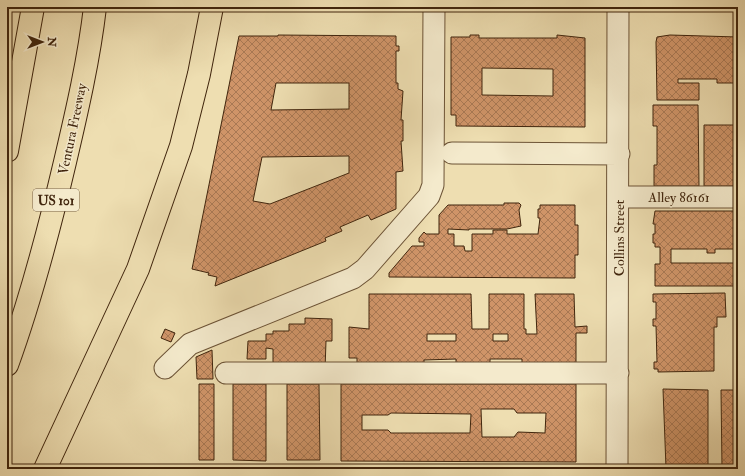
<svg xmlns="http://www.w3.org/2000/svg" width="745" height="476" font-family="'IM FELL Double Pica',serif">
<defs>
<pattern id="building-cross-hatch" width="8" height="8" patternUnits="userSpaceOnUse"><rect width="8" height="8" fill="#cf9468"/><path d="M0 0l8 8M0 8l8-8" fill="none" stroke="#a97954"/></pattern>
</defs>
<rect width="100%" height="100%" fill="#eedeb1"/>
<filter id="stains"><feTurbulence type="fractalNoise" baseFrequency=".005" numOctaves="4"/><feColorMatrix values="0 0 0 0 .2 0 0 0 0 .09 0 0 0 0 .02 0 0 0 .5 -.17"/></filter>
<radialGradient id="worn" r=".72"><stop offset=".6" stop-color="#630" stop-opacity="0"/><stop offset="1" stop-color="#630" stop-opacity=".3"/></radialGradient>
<!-- building -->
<path fill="url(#building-cross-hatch)" stroke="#40250d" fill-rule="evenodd" d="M 278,35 L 396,36 L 396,46 L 399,46 L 399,51 L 396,51 L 396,83 L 398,83 L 398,89 L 403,91 L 401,120 L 403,120 L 403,141 L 401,141 L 403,171 L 396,172 L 396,209 L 371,220 L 368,215 L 340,227 L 342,231 L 325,238 L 326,241 L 215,286 L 217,277 L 208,275 L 209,273 L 192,269 L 239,36 L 278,36 ZM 276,83 L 349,83 L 349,109 L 271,110 ZM 349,156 L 349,173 L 270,204 L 253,201 L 262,157 Z
M 470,35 L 479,35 L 479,38 L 557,38 L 557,35 L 585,38 L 585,127 L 456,126 L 456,115 L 451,115 L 451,37 L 470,37 ZM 482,68 L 553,69 L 553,96 L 482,95 Z
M 670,35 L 738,37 L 738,83 L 717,83 L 717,79 L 678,79 L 678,83 L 699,83 L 699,100 L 657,100 L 656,42 L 657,37 Z
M 653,105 L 698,105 L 699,186 L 654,186 L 654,165 L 657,165 L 657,126 L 653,126 Z
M 704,125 L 738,125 L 738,186 L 704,186 Z
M 504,203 L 519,203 L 521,205 L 519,210 L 521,226 L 507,229 L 469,229 L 469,230 L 448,229 L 448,234 L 454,234 L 454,246 L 464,246 L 465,251 L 472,251 L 472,234 L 493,234 L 493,230 L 507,230 L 507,234 L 538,234 L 540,218 L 538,218 L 538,209 L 540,209 L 540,205 L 575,205 L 575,225 L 578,225 L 578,255 L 575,255 L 575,278 L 389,277 L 389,273 L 412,246 L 424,246 L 424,242 L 419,242 L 419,238 L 424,232 L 426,234 L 439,234 L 439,215 L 448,205 L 504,205 Z
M 655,211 L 738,211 L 738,249 L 715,249 L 715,253 L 707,253 L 707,249 L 671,249 L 671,263 L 738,263 L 738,286 L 655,286 L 655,264 L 660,264 L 660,247 L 655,247 L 655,243 L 653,243 L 653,234 L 655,234 L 655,224 L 653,224 Z
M 725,293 L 726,317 L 717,317 L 717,327 L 714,327 L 714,371 L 658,372 L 658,369 L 654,369 L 654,362 L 657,362 L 656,326 L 653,326 L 653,319 L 656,319 L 656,302 L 653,302 L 653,294 Z
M 369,294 L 471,294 L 472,329 L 489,329 L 489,294 L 524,294 L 524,329 L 526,329 L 526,334 L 537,334 L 535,294 L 574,294 L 575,327 L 587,326 L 587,333 L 576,333 L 576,370 L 522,367 L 522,359 L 490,359 L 490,367 L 456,367 L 456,359 L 424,360 L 424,367 L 357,368 L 357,358 L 349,358 L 349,327 L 369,329 ZM 427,334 L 456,334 L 456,341 L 427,341 ZM 493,334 L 508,334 L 508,341 L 493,341 Z
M 305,318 L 332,319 L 332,341 L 326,341 L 325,370 L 273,370 L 273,349 L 266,348 L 266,359 L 247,359 L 248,341 L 266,341 L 266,334 L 273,334 L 273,331 L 289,331 L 289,324 L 305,324 Z
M 165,329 L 175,333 L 171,342 L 161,338 Z
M 212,350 L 213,379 L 197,379 L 196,357 Z
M 199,384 L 214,384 L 214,460 L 199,460 Z
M 233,384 L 266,384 L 266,461 L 233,460 Z
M 287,384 L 319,384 L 320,460 L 287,460 Z
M 341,384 L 576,384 L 576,462 L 341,461 ZM 481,409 L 514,409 L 517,413 L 546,413 L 545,433 L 518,432 L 514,437 L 482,437 ZM 391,413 L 471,414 L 470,433 L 391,433 L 388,430 L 362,430 L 362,415 L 388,415 Z
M 663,389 L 708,390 L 708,469 L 663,469 L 666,468 Z
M 721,390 L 738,390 L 738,469 L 722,469 Z"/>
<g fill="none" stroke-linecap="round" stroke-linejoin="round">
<!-- minor casing -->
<g stroke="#6c5336" stroke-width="23">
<path id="minor" d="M 452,153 L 619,154
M 619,197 L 738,197
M 165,368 L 190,344 L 353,278 L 365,269 L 429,196 L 433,185 L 434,7
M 226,373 L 618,373
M 617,469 L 618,7"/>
</g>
<!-- highway casing -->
<g stroke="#40250d" stroke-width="24">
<path id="highway" d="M 7,151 L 33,7
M 7,365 C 31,299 49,230 65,162 C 77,111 89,59 95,7
M 45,469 L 138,269 L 181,146 L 199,74 L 212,7"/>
</g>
<!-- minor -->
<use href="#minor" stroke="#f4eacc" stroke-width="21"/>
<!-- highway -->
<use href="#highway" stroke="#eedeb1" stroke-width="22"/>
</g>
<g text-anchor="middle" stroke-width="3" stroke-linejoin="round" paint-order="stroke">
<!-- shield labels -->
<rect fill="#f4eacc" stroke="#766046" stroke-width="1" x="33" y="189" width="46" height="22" rx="3"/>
<g font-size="13" font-weight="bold" fill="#40250d">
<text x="56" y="205">US 101</text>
</g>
<!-- street labels -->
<g font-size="14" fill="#40250d" stroke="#f4eacc">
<text transform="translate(72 129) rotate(-78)" y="5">Ventura Freeway</text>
<text x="679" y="202">Alley 86161</text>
<text transform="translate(619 238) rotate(-90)" y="5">Collins Street</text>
</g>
</g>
<!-- margin -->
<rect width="745" height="476" fill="none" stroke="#eedeb1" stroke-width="24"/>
<rect x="8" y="8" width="729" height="460" fill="none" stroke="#40250d" stroke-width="2"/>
<rect x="12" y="12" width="721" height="452" fill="none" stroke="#40250d"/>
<!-- north arrow -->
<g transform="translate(42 42) rotate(90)" stroke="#f4eacc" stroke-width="3" paint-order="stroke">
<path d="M0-3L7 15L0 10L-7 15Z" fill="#40250d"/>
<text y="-6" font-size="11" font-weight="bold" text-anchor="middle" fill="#40250d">N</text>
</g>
<rect width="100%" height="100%" filter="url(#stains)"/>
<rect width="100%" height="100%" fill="url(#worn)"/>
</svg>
